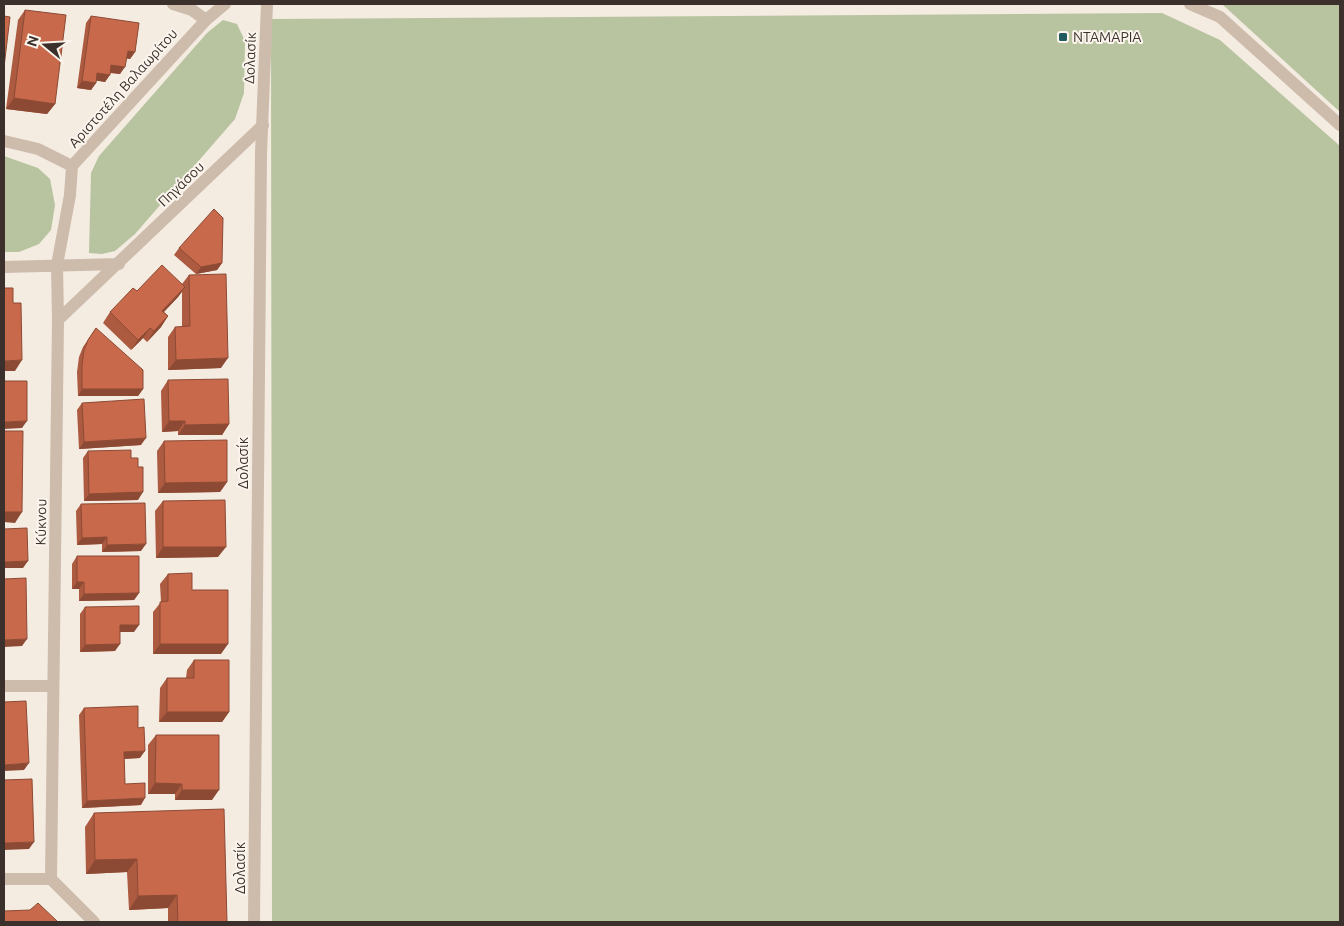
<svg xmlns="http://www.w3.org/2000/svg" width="1344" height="926" font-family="Ubuntu,sans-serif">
<rect width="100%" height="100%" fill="#f4ebe1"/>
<!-- green -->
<path fill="#b8c4a0" d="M 1223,4 L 1340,4 L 1340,112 L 1223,5 Z
M 1162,13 L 1220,40 L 1340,146 L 1340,922 L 272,922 L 271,19 Z
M 223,20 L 237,24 L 245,41 L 244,93 L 235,119 L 135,234 L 115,251 L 102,254 L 89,253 L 91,173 L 99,156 L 207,33 Z
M 4,156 L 38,168 L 50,179 L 55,205 L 51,230 L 39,244 L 19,252 L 4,252 Z"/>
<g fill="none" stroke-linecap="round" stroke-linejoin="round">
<!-- minor -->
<path stroke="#cdbbac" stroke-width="12" d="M 173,4 L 192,10 L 206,20
M 1190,4 L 1220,17 L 1340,125
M 4,141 L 38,149 L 72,166
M 72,166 L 206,20 L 225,4
M 4,267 L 119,264
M 58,320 L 263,125
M 4,686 L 53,686
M 4,879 L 51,879
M 51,879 L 58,320 L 57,265 L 70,195 L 72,166
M 51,879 L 94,922
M 254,922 L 261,153 L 267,4"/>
</g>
<!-- wall -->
<path fill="#ac5a40" d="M 25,10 L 55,104 L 47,114 L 6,109 L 18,20 Z
M 91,16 L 135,52 L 130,59 L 127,58 L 120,74 L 110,73 L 105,82 L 96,80 L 96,83 L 91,90 L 77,88 L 86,23 Z
M 179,248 L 222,263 L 217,270 L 196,274 L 174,255 Z
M 189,275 L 221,368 L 168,370 L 168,337 L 175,327 L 182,327 L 182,292 L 178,297 L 164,312 L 168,316 L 161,327 L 147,342 L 143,338 L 131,350 L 103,323 L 110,312 L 137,291 L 182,284 Z
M 96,328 L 143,389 L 138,396 L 78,396 L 77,372 L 79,357 L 83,347 Z
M 168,380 L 229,424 L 222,435 L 178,435 L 178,431 L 162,432 L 161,391 Z
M 82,403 L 141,445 L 79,449 L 77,410 Z
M 164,441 L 227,482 L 220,492 L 158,493 L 157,451 Z
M 88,451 L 131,458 L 138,500 L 84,501 L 83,458 Z
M 163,501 L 218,557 L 156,558 L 155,511 Z
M 81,504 L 141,551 L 102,552 L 102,544 L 77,545 L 76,511 Z
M 77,556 L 139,593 L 134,600 L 79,601 L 79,589 L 72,589 L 72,564 Z
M 168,574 L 192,590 L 221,654 L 153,654 L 153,612 L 161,602 L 160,584 Z
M 85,607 L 134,632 L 120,632 L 115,651 L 80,652 L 80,614 Z
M 194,660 L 229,712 L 222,722 L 159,722 L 160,688 L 167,678 L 186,678 L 187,670 Z
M 84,708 L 140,758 L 124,759 L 125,784 L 141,805 L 82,808 L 79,715 Z
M 156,735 L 212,800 L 175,800 L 175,794 L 148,794 L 148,745 Z
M 94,813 L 227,922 L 168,922 L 168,908 L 129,910 L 127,872 L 86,874 L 85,827 Z"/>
<!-- shaded-wall -->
<path fill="#8c4a34" d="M 128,51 L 135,52 L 130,59 L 123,58 Z
M 111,65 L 125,67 L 120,74 L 106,72 Z
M 97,73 L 110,75 L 105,82 L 92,80 Z
M 82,81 L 96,83 L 91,90 L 77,88 Z
M 14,98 L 55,104 L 47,114 L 6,109 Z
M 222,263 L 217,270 L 196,274 L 201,267 Z
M 185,287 L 178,297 L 155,321 L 162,311 Z
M 168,316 L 161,327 L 147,342 L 154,331 Z
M 150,328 L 143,338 L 131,350 L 138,340 Z
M 228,358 L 221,368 L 168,370 L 176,360 Z
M 22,360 L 15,371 L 4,371 L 4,361 Z
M 82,389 L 143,389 L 138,396 L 78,396 Z
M 27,421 L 22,428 L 4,429 L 4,422 Z
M 169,421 L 185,421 L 178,431 L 162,432 Z
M 229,424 L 222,435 L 178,435 L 185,425 Z
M 146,438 L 141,445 L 79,449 L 84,442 Z
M 227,482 L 220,492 L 158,493 L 165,483 Z
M 143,492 L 138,500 L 84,501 L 89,494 Z
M 4,512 L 22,512 L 15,523 L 4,522 Z
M 107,537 L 102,544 L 77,545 L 82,538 Z
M 146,544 L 141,551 L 102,552 L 107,545 Z
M 163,547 L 226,547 L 218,557 L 156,558 Z
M 28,561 L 23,568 L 4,568 L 4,562 Z
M 77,582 L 84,582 L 79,589 L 72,589 Z
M 139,593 L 134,600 L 79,601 L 84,594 Z
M 120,625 L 139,625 L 134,632 L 115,632 Z
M 27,639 L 22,646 L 4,647 L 4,640 Z
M 120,644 L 115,651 L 80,652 L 85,645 Z
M 160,644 L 228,644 L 221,654 L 153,654 Z
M 167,712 L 229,712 L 222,722 L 159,722 Z
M 145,751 L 140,758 L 119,759 L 124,752 Z
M 29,763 L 24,770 L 4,771 L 4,765 Z
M 155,783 L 182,784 L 175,794 L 148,794 Z
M 182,790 L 219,790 L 212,800 L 175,800 Z
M 145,798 L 141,805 L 82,808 L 87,801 Z
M 34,842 L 29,849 L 4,850 L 4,843 Z
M 137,859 L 127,872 L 86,874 L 95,860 Z
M 177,895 L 168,908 L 129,910 L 138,896 Z"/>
<!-- building -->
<path fill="#c8694b" stroke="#8c4a34" d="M 25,10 L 66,15 L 55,104 L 14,98 Z
M 4,16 L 10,17 L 4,67 Z
M 91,16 L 139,23 L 135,52 L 128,51 L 125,67 L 111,65 L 110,75 L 97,73 L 96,83 L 82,81 Z
M 214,209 L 223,218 L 222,263 L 201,267 L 179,248 Z
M 162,265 L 185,287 L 162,311 L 168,316 L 154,331 L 150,328 L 138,340 L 110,312 L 133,288 L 137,291 Z
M 226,274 L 228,358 L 176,360 L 175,327 L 190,326 L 189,275 Z
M 4,288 L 13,288 L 13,303 L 21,303 L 22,360 L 4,361 Z
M 96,328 L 143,370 L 143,389 L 82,389 L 82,365 L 84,350 L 88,340 Z
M 228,379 L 229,424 L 185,425 L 185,421 L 169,421 L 168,380 Z
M 4,381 L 27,381 L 27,421 L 4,422 Z
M 144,399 L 146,438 L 84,442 L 82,403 Z
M 4,431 L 23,431 L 22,512 L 4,512 Z
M 227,440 L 227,482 L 165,483 L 164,441 Z
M 131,450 L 131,458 L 138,458 L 138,467 L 143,467 L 143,492 L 89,494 L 88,451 Z
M 225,500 L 226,547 L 163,547 L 163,501 Z
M 145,503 L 146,544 L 107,545 L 107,537 L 82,538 L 81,504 Z
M 27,528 L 28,561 L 4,562 L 4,529 Z
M 77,556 L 139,556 L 139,593 L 84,594 L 84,582 L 77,582 Z
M 192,573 L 192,590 L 228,590 L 228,644 L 160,644 L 160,602 L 168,601 L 168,574 Z
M 26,578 L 27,639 L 4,640 L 4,579 Z
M 139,606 L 139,625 L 120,625 L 120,644 L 85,645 L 85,607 Z
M 194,660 L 229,660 L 229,712 L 167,712 L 167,678 L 194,678 Z
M 26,701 L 29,763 L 4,765 L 4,702 Z
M 138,706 L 138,728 L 144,727 L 145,751 L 124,752 L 125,784 L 145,783 L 145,798 L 87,801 L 84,708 Z
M 156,735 L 219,735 L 219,790 L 182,790 L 182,784 L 155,783 Z
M 32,779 L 34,842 L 4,843 L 4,780 Z
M 224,809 L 227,922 L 178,922 L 177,895 L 138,896 L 137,859 L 95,860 L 94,813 Z
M 38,903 L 58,922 L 4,922 L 4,911 L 30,910 Z"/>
<!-- markers -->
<rect fill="#1f5a5e" stroke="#fbf5ee" stroke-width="2" x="1058" y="32" width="10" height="10" rx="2.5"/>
<g text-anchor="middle" stroke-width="4" stroke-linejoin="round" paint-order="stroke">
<!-- poi labels -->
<g font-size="14" fill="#3b302b" stroke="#fbf5ee" text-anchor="start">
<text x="1073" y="42">ΝΤΑΜΑΡΙΑ</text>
</g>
<!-- street labels -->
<g font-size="14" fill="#3b302b" stroke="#fbf5ee">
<text transform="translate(250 58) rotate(-88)" y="5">Δολασίκ</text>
<text transform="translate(123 88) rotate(-48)" y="5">Αριστοτέλη Βαλαωρίτου</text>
<text transform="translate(181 184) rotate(-44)" y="5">Πηγάσου</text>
<text transform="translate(243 463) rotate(-90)" y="5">Δολασίκ</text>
<text transform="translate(41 522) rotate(-89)" y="5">Κύκνου</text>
<text transform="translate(240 868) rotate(-90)" y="5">Δολασίκ</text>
</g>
</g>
<!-- border -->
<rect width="1344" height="926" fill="none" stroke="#3b302b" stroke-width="10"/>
<!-- north arrow -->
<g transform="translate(45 45) rotate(288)" stroke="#fbf5ee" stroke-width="4" paint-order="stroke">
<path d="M0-4L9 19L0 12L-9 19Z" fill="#3b302b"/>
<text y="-8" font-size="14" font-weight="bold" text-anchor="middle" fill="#3b302b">N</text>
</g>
</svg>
